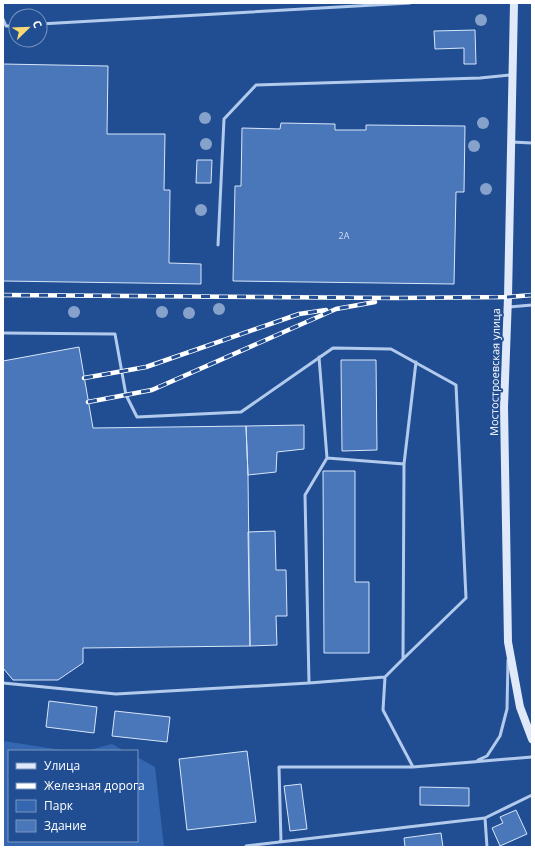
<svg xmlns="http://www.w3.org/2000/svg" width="535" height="850" font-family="'Open Sans',sans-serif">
<rect width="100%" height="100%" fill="#214e92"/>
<!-- green -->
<path fill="#3467af" d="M 3,741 L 68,751 L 9,751 L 9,841 L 137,841 L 137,757 L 155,767 L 164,847 L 3,847 Z
M 112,744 L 124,751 L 86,751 Z"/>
<!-- building -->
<path fill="#4977b9" stroke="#d8e6fa" d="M 475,30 L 476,64 L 464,64 L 464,48 L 435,49 L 434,31 Z
M 3,64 L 108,66 L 107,134 L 165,134 L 164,190 L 170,190 L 169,263 L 201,264 L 201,284 L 3,281 Z
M 281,123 L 335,124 L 335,130 L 366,130 L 366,125 L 465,126 L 464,192 L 456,192 L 454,284 L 233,281 L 235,186 L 241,186 L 242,128 L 280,129 Z
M 197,160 L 212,160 L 211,183 L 196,183 Z
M 79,347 L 93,428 L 246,426 L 248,475 L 250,646 L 83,648 L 83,663 L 58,680 L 13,680 L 3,668 L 3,361 Z
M 341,360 L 376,360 L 377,450 L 342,451 Z
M 304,425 L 304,449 L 277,452 L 276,472 L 248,475 L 246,426 Z
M 323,471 L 355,471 L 355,582 L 369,582 L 369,653 L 324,653 Z
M 275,531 L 276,570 L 286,570 L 287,616 L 276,616 L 277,645 L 250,646 L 248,532 Z
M 49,701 L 97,707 L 94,733 L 46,727 Z
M 115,711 L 170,717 L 167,742 L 112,736 Z
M 247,751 L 256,822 L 187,830 L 179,759 Z
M 301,784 L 307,829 L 290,831 L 284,786 Z
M 420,787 L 469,788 L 469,806 L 420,805 Z
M 516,810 L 527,834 L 500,846 L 492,828 L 503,823 L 500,817 Z
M 441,833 L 443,847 L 405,847 L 404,838 Z"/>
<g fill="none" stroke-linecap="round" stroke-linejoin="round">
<!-- service -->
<path stroke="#b2cbed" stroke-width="3" d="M 3,19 L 6,26 L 16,26
M 40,24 L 410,3
M 512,142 L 532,143
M 218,245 L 224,119 L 256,85 L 480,78 L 511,75
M 509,307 L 532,305
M 3,333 L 115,334 L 126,395 L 137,417 L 241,412 L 333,348 L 391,349 L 456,385 L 466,598 L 403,659 L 385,677 L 383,710 L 413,767
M 319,357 L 327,458 L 404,464 L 416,362
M 403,659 L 404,464
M 3,683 L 116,694 L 309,683 L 305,495 L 327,458
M 309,683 L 385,677
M 478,760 L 487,756 L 500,736 L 507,709 L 508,660
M 485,818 L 487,847
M 281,842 L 279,767 L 413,767 L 532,757
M 246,846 L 485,818 L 532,795"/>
<!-- secondary -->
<path stroke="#dfe9fa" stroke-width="8" d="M 514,3 L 508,297 L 504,407 L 508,642 L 520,707 L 532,739"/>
<!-- rail casing -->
<g stroke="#fff" stroke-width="4.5">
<path id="rail" d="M 3,295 L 396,298 L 508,297 L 532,295
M 84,378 L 146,367 L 299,314 L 326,310
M 88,402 L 152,390 L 336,309 L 375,302"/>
</g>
<!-- rail -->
<use href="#rail" stroke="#214e92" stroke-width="3" stroke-dasharray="9" stroke-linecap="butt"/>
</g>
<!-- trees -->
<g fill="#86a2cb">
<circle cx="481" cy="20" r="6"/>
<circle cx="205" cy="118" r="6"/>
<circle cx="483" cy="123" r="6"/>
<circle cx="206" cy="144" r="6"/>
<circle cx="474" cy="146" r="6"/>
<circle cx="486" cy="189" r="6"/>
<circle cx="201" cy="210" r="6"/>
<circle cx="219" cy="309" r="6"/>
<circle cx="74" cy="312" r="6"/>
<circle cx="162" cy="312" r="6"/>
<circle cx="189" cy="313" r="6"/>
</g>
<g text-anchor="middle" stroke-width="3.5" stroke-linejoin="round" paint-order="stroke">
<!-- number labels -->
<g font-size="9" fill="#d2ddee">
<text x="344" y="239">2А</text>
</g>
<!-- street labels -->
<g font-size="11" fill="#fff" stroke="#214e92">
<text transform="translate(495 372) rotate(-89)" y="4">Мостостроевская улица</text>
</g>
</g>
<!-- border -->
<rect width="535" height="850" fill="none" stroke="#ffffff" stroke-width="8"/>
<!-- legend -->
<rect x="8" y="750" width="130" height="92" fill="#214e92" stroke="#7a95be"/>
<rect x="16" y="763" width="20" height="6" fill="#dfe9fa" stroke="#7a95be"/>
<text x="44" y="770" font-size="12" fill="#ffffff">Улица</text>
<rect x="16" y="783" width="20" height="6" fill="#ffffff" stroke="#7a95be"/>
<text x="44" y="790" font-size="12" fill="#ffffff">Железная дорога</text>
<rect x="16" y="800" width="20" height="12" fill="#3467af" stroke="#7a95be"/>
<text x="44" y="810" font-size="12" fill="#ffffff">Парк</text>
<rect x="16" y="820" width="20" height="12" fill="#4977b9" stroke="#7a95be"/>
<text x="44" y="830" font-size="12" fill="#ffffff">Здание</text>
<!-- north arrow -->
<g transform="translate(28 28) rotate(67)"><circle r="19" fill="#214e92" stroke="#7a95be"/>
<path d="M0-3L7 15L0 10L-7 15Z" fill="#fad974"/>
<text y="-6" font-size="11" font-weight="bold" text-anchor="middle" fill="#ffffff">С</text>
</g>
</svg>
